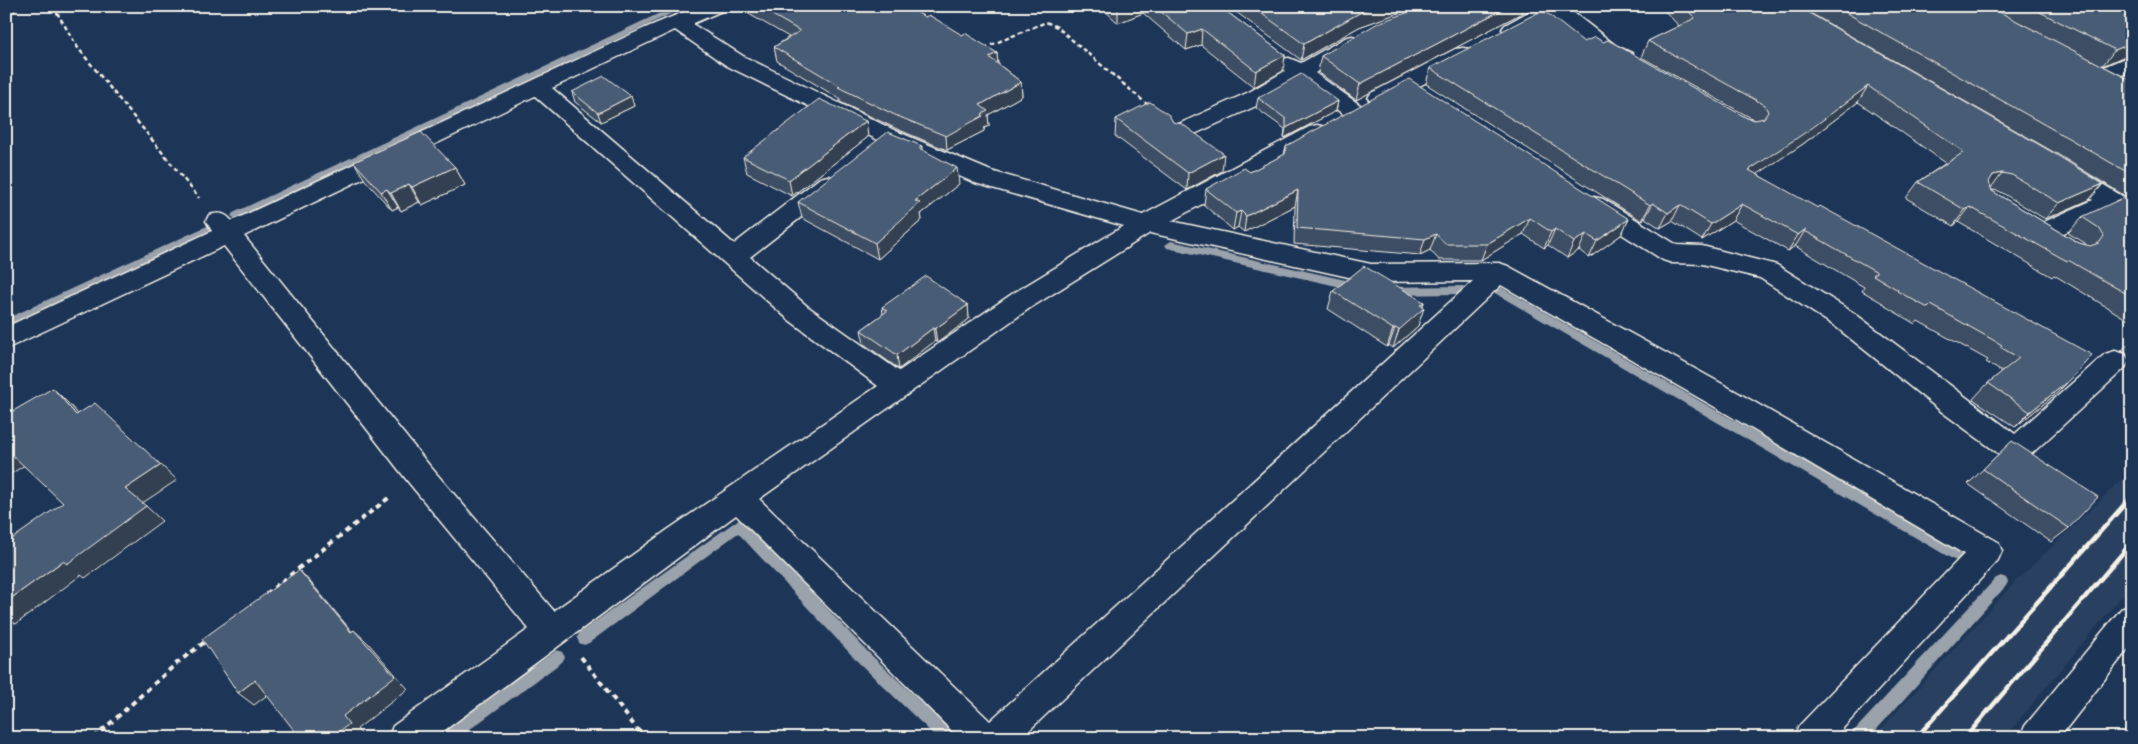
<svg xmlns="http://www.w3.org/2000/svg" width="2138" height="744" font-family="'Balsamiq Sans',sans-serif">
<rect width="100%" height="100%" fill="#1d3557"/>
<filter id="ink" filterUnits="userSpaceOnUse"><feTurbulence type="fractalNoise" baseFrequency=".02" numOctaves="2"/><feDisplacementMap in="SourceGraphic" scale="10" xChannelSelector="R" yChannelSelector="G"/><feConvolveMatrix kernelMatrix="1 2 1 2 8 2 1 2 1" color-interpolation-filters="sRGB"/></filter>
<g filter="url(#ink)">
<!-- built -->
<path fill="#2a4060" d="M 2132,470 L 2132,584 L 2004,738 L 1873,738 L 2016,581 Z"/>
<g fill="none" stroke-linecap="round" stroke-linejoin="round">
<!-- stream -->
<path fill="#9aa2ab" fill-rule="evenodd" d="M 675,6 L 687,6 L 241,219 L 237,220 L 231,216 L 233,213 Z
M 207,226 L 213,230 L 211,233 L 6,328 L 6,319 Z
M 1171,241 L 1359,283 L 1365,287 L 1359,291 L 1167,248 L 1165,245 Z
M 1497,285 L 1964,552 L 1966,556 L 1964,560 L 1959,562 L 1954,560 L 1493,292 L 1491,289 L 1493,286 Z
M 1463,286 L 1469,290 L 1463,294 L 1389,295 L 1383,291 L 1389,287 Z
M 739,519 L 744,521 L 868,652 L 954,733 L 956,738 L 937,738 L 858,662 L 738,533 L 589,643 L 584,645 L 579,643 L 577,638 L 579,633 Z
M 2001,576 L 2006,578 L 2008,582 L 2006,586 L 1869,738 L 1850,738 L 1852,733 L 1996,578 Z
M 557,650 L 562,652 L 565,657 L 562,662 L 458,738 L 437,738 L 439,733 Z"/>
<!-- minor casing -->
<g stroke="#f4f1e8" stroke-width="3">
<path id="minor" d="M 6,6 L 17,6 L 13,11 L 6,13 Z
M 698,6 L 727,6 L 724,10 L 694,23 L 694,25 L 743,56 L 896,131 L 991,171 L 1143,215 L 1309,127 L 1317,125 L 1325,127 L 1328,132 L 1325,137 L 1171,221 L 1371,264 L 1499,263 L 1508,266 L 1735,391 L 1998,542 L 2002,551 L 1998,560 L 1834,738 L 1794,738 L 1799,726 L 1964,554 L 1715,407 L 1501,285 L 1021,738 L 959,738 L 736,515 L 434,738 L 388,738 L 393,726 L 529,629 L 409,483 L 224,246 L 6,349 L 6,327 L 212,231 L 206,221 L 209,215 C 220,212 225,213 232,221 L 645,28 ZM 675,30 L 727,66 L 880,141 L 975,183 L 1124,226 L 1012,294 L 899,371 L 807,306 L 750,257 L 836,190 L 840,184 L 836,178 L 828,176 L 820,178 L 734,244 L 552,88 ZM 535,96 L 789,320 L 878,386 L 666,531 L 554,611 L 429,465 L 244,236 ZM 1150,233 L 1371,282 L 1473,281 L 990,721 L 759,499 L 1030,308 Z
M 1539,6 L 1565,6 L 1615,45 L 1632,53 L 1635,58 L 1632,63 C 1631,63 1624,64 1624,64 C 1608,64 1565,27 1551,17 C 1537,24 1521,37 1505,33 L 1502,29 L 1505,25 Z
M 1352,36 L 1359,38 L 1363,42 L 1359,46 L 1315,73 L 1363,107 L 1366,112 L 1363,117 L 1355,119 L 1347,117 L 1299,82 L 1265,102 L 1188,137 L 1180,139 L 1172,137 L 1169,132 L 1172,127 L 1249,92 L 1285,71 L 1278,64 L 1281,59 L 1289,58 L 1301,63 L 1345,38 Z
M 1463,48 L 1471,49 L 1474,54 L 1471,59 L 1387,103 L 1379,105 L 1371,103 L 1368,98 L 1371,93 L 1455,49 Z
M 2132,55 L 2132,70 L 2110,81 L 2102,83 L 2094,81 L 2091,76 L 2094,71 Z
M 2066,164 L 2074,167 L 2132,202 L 2132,221 L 2123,219 L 2111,211 L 2053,238 L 2044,241 L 2035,238 L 2032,232 L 2035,226 L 2093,200 L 2058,177 L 2054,172 L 2058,167 Z
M 1594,197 L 1603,199 L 1677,245 L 1702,246 L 1777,265 L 1854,313 L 2015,434 L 2105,354 L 2115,351 L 2125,354 L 2129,361 L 2125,368 L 2026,459 L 2016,463 L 2006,459 L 1942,412 L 1836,327 L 1760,278 L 1702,264 L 1672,263 L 1663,260 L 1585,211 L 1582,205 L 1585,199 Z
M 2132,605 L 2132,644 L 2059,738 L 2020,738 L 2025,726 L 2121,609 Z"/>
</g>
<!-- path-far1 -->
<path stroke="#f4f1e8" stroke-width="2.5" stroke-dasharray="4.5 3" stroke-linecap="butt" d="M 53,6 L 78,48 L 199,198
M 624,6 L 630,11
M 984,48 L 1046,22 L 1057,27 L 1148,105"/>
<!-- path -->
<path stroke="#f4f1e8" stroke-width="4" stroke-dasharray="5.5 4.5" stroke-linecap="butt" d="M 266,594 L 391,496
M 581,657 L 644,738
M 94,738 L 177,663 L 206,641"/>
<!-- minor -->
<use href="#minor" fill="#1d3557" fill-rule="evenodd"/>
<!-- rail -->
<path stroke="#f4f1e8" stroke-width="4.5" d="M 1916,738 L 2132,496
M 1965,738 L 2132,542"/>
</g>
<!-- wall -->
<path fill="#3e4e64" stroke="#f4f1e8" d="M 746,6 L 906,6 L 925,17 L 962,35 L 997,53 L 998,64 L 1021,82 L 1022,96 L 988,115 L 989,126 L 984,128 L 984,131 L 947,150 L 897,129 L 840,102 L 840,99 L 777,61 L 774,47 L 789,37 L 747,13 Z
M 1100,6 L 1219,6 L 1285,55 L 1283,71 L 1254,87 L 1201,45 L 1186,50 L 1143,13 L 1118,23 Z
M 1228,6 L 1418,6 L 1359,27 L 1301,60 Z
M 1426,6 L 1524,6 L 1522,13 L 1356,100 L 1318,72 L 1321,56 Z
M 1660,6 L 1797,6 L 2103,184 L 2089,200 L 2045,219 L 1999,191 L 1992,190 L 1992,191 L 2079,243 L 2086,245 L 2085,243 L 2068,233 L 2082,217 L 2132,201 L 2132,317 L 2128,320 L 2054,275 L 2052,277 L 1958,222 L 1953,226 L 1906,198 L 1918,182 L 1946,163 L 1858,102 L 1803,144 L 1757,174 L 2071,379 L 2056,394 L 2015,427 L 1973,399 L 1988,383 L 2002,372 L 1986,362 L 1988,360 L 1918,321 L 1915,324 L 1885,306 L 1886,305 L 1862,291 L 1864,287 L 1795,246 L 1796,245 L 1788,251 L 1733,220 L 1702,240 L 1672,221 L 1660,228 L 1645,218 L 1642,221 L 1426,84 L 1430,68 L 1584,42 L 1603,42 L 1747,118 L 1755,120 L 1641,57 L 1648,41 L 1679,26 Z
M 1798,6 L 2132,6 L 2132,53 L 2103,66 L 2123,76 L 2132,65 L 2132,198 L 2130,199 L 2057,154 Z
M 572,92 L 631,96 L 634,106 L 601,122 L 575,102 Z
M 1258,98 L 1338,101 L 1336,111 L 1284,138 L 1285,129 L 1256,108 Z
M 1116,119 L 1173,122 L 1222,171 L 1187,190 L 1115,136 Z
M 866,121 L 868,137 L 792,196 L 747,173 L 743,157 Z
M 922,146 L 922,150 L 959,184 L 921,214 L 922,220 L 878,259 L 802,218 L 798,202 Z
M 1286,146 L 1629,219 L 1621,235 L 1589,258 L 1579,250 L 1567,258 L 1548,245 L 1544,248 L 1523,234 L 1481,260 L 1439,260 L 1430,250 L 1420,255 L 1294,244 L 1295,206 L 1244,232 L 1238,227 L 1233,230 L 1204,205 L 1206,189 L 1250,172 L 1284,155 Z
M 354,162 L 455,167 L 465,185 L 422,205 L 419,202 L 401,211 L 398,207 L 392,210 L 365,180 Z
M 1333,291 L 1424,302 L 1418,326 L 1393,348 L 1389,345 L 1387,347 L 1328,309 Z
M 968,305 L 969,319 L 937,343 L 935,341 L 899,369 L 864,344 L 861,330 L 883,314 L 882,307 Z
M 2132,341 L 2132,364 L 2130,363 L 2127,353 L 2121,351 Z
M 2012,441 L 2069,528 L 2051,542 L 1968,484 Z"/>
<!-- shaded-wall -->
<path fill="#324051" stroke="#f4f1e8" d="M 1120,6 L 1143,6 L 1143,13 L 1118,23 L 1118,7 Z
M 1377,6 L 1418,6 L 1359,27 L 1301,60 L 1304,44 L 1363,11 Z
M 1509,6 L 1524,6 L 1522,13 L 1356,100 L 1360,84 Z
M 1202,29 L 1201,45 L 1186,50 L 1188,34 Z
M 2132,43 L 2132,53 L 2102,66 L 2115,50 Z
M 997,53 L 998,67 L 989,57 Z
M 1285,55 L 1283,71 L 1254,87 L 1256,71 Z
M 1021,82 L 1022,96 L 988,115 L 989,126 L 984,128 L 984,131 L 947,150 L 946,136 L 980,105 Z
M 1868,86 L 1858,102 L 1803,144 L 1740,186 L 1749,170 Z
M 631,96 L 634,106 L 601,122 L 598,113 Z
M 1338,101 L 1336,111 L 1284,138 L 1286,128 Z
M 866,121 L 868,137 L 792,196 L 789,180 Z
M 1224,154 L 1222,171 L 1187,190 L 1188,173 Z
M 455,167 L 465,185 L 422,205 L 412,187 Z
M 957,168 L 959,184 L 921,214 L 922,220 L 878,259 L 875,243 L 915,201 Z
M 2002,173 L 1990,189 L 1981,191 L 1993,175 Z
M 409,184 L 419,202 L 401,211 L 391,193 Z
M 2103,184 L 2089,200 L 2045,219 L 2059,203 Z
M 387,189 L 398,207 L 392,210 L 381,192 Z
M 1298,190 L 1295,206 L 1244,232 L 1246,216 Z
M 1653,203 L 1645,218 L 1642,221 L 1650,205 Z
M 1742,204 L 1733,220 L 1702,240 L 1711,224 Z
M 1680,205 L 1672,221 L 1660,228 L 1668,213 Z
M 1970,207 L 1958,222 L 1953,226 L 1965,210 Z
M 1241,211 L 1238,227 L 1233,230 L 1236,213 Z
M 1530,218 L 1523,234 L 1481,260 L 1487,244 Z
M 1629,219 L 1621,235 L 1589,258 L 1597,241 Z
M 1555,229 L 1548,245 L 1544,248 L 1551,232 Z
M 1806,229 L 1796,245 L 1788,251 L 1798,235 Z
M 1436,234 L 1430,250 L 1420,255 L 1425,239 Z
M 1586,234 L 1579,250 L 1567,258 L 1574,242 Z
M 1424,302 L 1421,311 L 1424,308 L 1418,326 L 1393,348 L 1399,330 L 1420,305 Z
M 968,305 L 969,319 L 937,343 L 935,329 Z
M 933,328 L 935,341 L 899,369 L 897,355 Z
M 1395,328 L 1389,345 L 1387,347 L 1393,329 Z
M 2071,379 L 2056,394 L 2015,427 L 2030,412 Z
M 53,388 L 69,404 L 93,431 L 76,415 Z
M 6,450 L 7,450 L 25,465 L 6,477 Z
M 161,465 L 177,480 L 141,504 L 125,489 Z
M 146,506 L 162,521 L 85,578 L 81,575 L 16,624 L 6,617 L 6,602 L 63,561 Z
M 299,570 L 313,585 L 364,646 L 351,632 Z
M 354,630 L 368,643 L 408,689 L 357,729 L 363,736 L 362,738 L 331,738 L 343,716 Z
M 255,680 L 270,693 L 254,705 L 238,693 Z"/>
<!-- building -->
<path fill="#485b74" stroke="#f4f1e8" d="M 757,6 L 906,6 L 925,17 L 929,15 L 962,35 L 965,33 L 997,53 L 989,57 L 1021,82 L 980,105 L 988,111 L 982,114 L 983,116 L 946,136 L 895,115 L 838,87 L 840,86 L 774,47 L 800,31 Z
M 1154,6 L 1219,6 L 1285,55 L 1256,71 L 1202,29 L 1188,34 Z
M 1251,6 L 1377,6 L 1363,11 L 1304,44 Z
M 1426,6 L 1509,6 L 1360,84 L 1321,56 L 1378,23 Z
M 1683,6 L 1797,6 L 2052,152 L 2103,184 L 2059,203 L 2012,175 L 2002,173 L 1993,175 L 1989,182 L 1992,191 L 2079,243 L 2090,246 L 2099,243 L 2104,236 L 2099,228 L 2082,217 L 2125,197 L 2132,201 L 2132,297 L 2068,260 L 2067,261 L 1970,207 L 1965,210 L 1918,182 L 1964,152 L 1868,86 L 1812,128 L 1749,170 L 1818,208 L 1820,206 L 2092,355 L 2071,379 L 2030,412 L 1988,383 L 2019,358 L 2000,347 L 2002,345 L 1931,305 L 1928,308 L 1897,291 L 1898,290 L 1873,275 L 1877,272 L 1805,231 L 1806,229 L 1798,235 L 1742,204 L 1711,224 L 1680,205 L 1668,213 L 1653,203 L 1650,205 L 1430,68 L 1543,10 L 1584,42 L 1595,37 L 1603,42 L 1608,40 L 1747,118 L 1755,120 L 1764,118 L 1768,112 L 1765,105 L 1648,41 L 1695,18 Z
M 1834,6 L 1988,6 L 2132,81 L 2132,175 L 2070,139 Z
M 2028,6 L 2132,6 L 2132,43 L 2115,50 Z
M 1301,74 L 1338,101 L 1286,128 L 1286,119 L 1258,98 Z
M 604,76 L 631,96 L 598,113 L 572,92 Z
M 1409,79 L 1629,219 L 1597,241 L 1586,234 L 1574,242 L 1555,229 L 1551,232 L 1530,218 L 1487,244 L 1445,244 L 1436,234 L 1425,239 L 1297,228 L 1298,190 L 1246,216 L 1241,211 L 1236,213 L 1206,189 L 1244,168 L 1250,172 L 1285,154 L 1286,146 Z
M 819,99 L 866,121 L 789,180 L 743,157 Z
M 1150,102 L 1169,115 L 1173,122 L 1182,124 L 1224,154 L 1188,173 L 1116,119 Z
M 421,132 L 455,167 L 412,187 L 409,184 L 391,193 L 387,189 L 381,192 L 354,162 Z
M 888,132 L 922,146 L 919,148 L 957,168 L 915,201 L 920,203 L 875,243 L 798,202 Z
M 1364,266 L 1424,302 L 1420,305 L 1424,308 L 1399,330 L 1395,328 L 1393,329 L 1333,291 Z
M 926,276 L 968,305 L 935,329 L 933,328 L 897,355 L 861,330 L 887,311 L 882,307 Z
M 53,388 L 76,415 L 95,403 L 161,465 L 125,489 L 146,506 L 67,564 L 63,561 L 6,602 L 6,543 L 63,503 L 7,450 L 6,450 L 6,415 Z
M 2012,441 L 2098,497 L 2069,528 L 1983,469 Z
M 299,570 L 351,632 L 354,630 L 395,676 L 343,716 L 349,724 L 331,738 L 300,738 L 255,680 L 238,693 L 202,639 Z"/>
</g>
<!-- margin -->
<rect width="2138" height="744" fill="none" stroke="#1d3557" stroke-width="25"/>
<rect x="12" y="12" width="2113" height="719" fill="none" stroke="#f4f1e8" stroke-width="2" filter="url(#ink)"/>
</svg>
